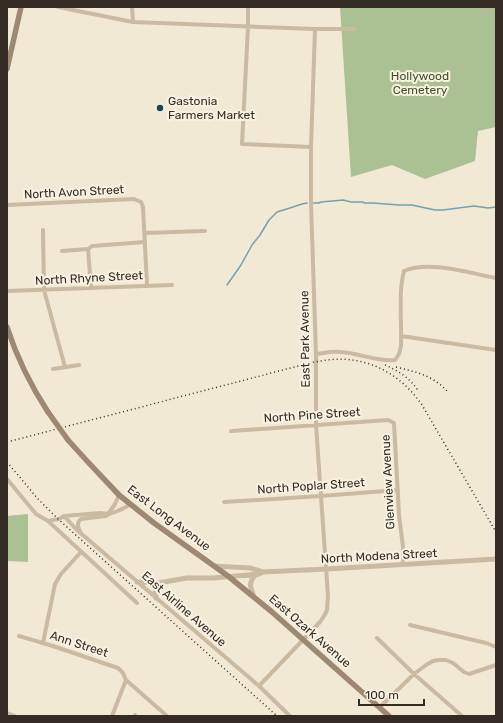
<svg xmlns="http://www.w3.org/2000/svg" width="503" height="723" font-family="Rubik,sans-serif">
<rect width="100%" height="100%" fill="#f2e9d5"/>
<!-- green -->
<path fill="#abc194" d="M 340,7 L 496,7 L 496,127 L 478,131 L 475,161 L 425,179 L 392,165 L 351,177 Z
M 28,514 L 28,562 L 7,561 L 7,516 Z"/>
<g fill="none" stroke-linecap="round" stroke-linejoin="round">
<!-- stream -->
<path stroke="#72a3b0" stroke-width="1.5" d="M 313,203 L 319,203 L 321,202 L 343,200 L 351,202 L 363,202 L 364,203 L 373,203 L 399,205 L 412,205 L 435,210 L 443,210 L 474,206 L 488,208 L 496,207
M 227,285 L 241,265 L 252,245 L 260,235 L 269,220 L 277,212 L 290,208 L 302,204 L 307,203"/>
<!-- minor -->
<path stroke="#cabaa1" stroke-width="4" d="M 58,7 L 133,22 L 315,29 L 354,29
M 132,7 L 133,22
M 248,7 L 248,27 L 242,144 L 311,147
M 7,205 L 134,199 L 141,202 L 143,207 L 147,285
M 43,230 L 44,290 L 65,367
M 144,233 L 205,231
M 88,249 L 91,287
M 62,251 L 88,249 L 92,246 L 145,242
M 7,291 L 172,285
M 401,336 L 496,350
M 316,354 C 324,353 332,351 341,352 C 359,353 377,362 395,360 L 399,354 L 401,346 C 402,323 398,293 404,271 C 429,260 469,273 496,278
M 53,369 L 79,365
M 231,431 L 388,420 L 394,423 L 399,515 L 403,547 L 403,565
M 7,479 L 36,514 L 48,521 L 137,603
M 224,502 L 321,496 L 398,490
M 64,516 L 77,530 L 259,686 L 290,716
M 48,521 L 59,519 L 64,516 L 100,513 L 108,514 L 115,504 L 119,495
M 81,533 C 78,527 76,523 81,519 L 106,516 C 109,513 111,514 115,512 C 120,510 126,508 130,504
M 410,625 L 486,643 L 496,647
M 19,636 L 53,646 L 118,668 L 123,673 L 126,680 L 167,716
M 377,638 L 414,674 L 462,716
M 43,643 L 55,584 L 61,574 L 81,552
M 259,686 L 320,622 L 324,616 L 327,610 L 328,596 L 316,425 L 316,354 L 311,203 L 311,147 L 315,29
M 380,707 L 414,674 L 426,665 L 433,661 L 439,660 L 446,660 L 453,663 L 464,672 L 469,674 L 496,665
M 7,713 L 15,716
M 135,715 L 135,716
M 112,716 L 126,680"/>
<!-- tertiary -->
<path stroke="#cabaa1" stroke-width="5" d="M 214,566 L 250,568 L 263,572 L 327,569 L 496,559
M 137,582 L 158,583 L 187,578 L 213,578 L 259,574 L 263,572
M 254,597 C 250,586 248,583 256,574
M 156,598 L 155,592 L 158,583"/>
<!-- secondary -->
<path stroke="#9d8972" stroke-width="5.5" d="M 7,69 L 21,7
M 7,327 C 17,358 31,386 48,412
M 68,440 L 87,461 L 119,495 L 154,523 L 228,576 L 272,612 L 389,716"/>
<!-- rail -->
<path stroke="#342b24" stroke-width="1.5" stroke-dasharray="1 3" stroke-linecap="butt" d="M 385,365 C 399,371 411,379 419,392
M 396,367 C 416,372 432,375 447,391
M 7,442 L 306,364 C 313,362 320,361 327,360 C 366,355 400,373 422,405 L 496,532
M 7,462 L 38,499 L 58,519 L 277,716"/>
<!-- secondary-bridge -->
<path stroke="#9d8972" stroke-width="5.5" d="M 48,412 L 68,440"/>
</g>
<!-- markers -->
<circle fill="#184857" stroke="#faf2e1" stroke-width="1.5" cx="160" cy="108" r="4"/>
<g text-anchor="middle" stroke-width="4" stroke-linejoin="round" paint-order="stroke">
<!-- park labels -->
<g font-size="12" fill="#3b5327" stroke="#faf2e1">
<text x="420" y="80">Hollywood<tspan x="420" dy="14">Cemetery</tspan></text>
</g>
<!-- poi labels -->
<g font-size="12" fill="#342b24" stroke="#faf2e1" text-anchor="start">
<text x="168" y="105">Gastonia<tspan x="168" dy="14">Farmers Market</tspan></text>
</g>
<!-- street labels -->
<g font-size="12" fill="#342b24" stroke="#faf2e1">
<text transform="translate(74 192) rotate(-3)" y="4">North Avon Street</text>
<text transform="translate(89 278) rotate(-3)" y="4">North Rhyne Street</text>
<text transform="translate(305 339) rotate(-91)" y="4">East Park Avenue</text>
<text transform="translate(312 415) rotate(-4)" y="4">North Pine Street</text>
<text transform="translate(388 482) rotate(-93)" y="4">Glenview Avenue</text>
<text transform="translate(311 486) rotate(-4)" y="4">North Poplar Street</text>
<text transform="translate(169 518) rotate(37)" y="4">East Long Avenue</text>
<text transform="translate(379 556) rotate(-3)" y="4">North Modena Street</text>
<text transform="translate(184 609) rotate(41)" y="4">East Airline Avenue</text>
<text transform="translate(310 631) rotate(41)" y="4">East Ozark Avenue</text>
<text transform="translate(79 644) rotate(18)" y="4">Ann Street</text>
</g>
</g>
<!-- border -->
<rect width="503" height="723" fill="none" stroke="#342b24" stroke-width="16"/>
<!-- scale -->
<path d="M359 699v6h65v-6" fill="none" stroke="#342b24" stroke-width="2"/>
<text x="365" y="699" font-size="12" fill="#342b24" stroke="#faf2e1" stroke-width="3" paint-order="stroke">100 m</text>
</svg>
